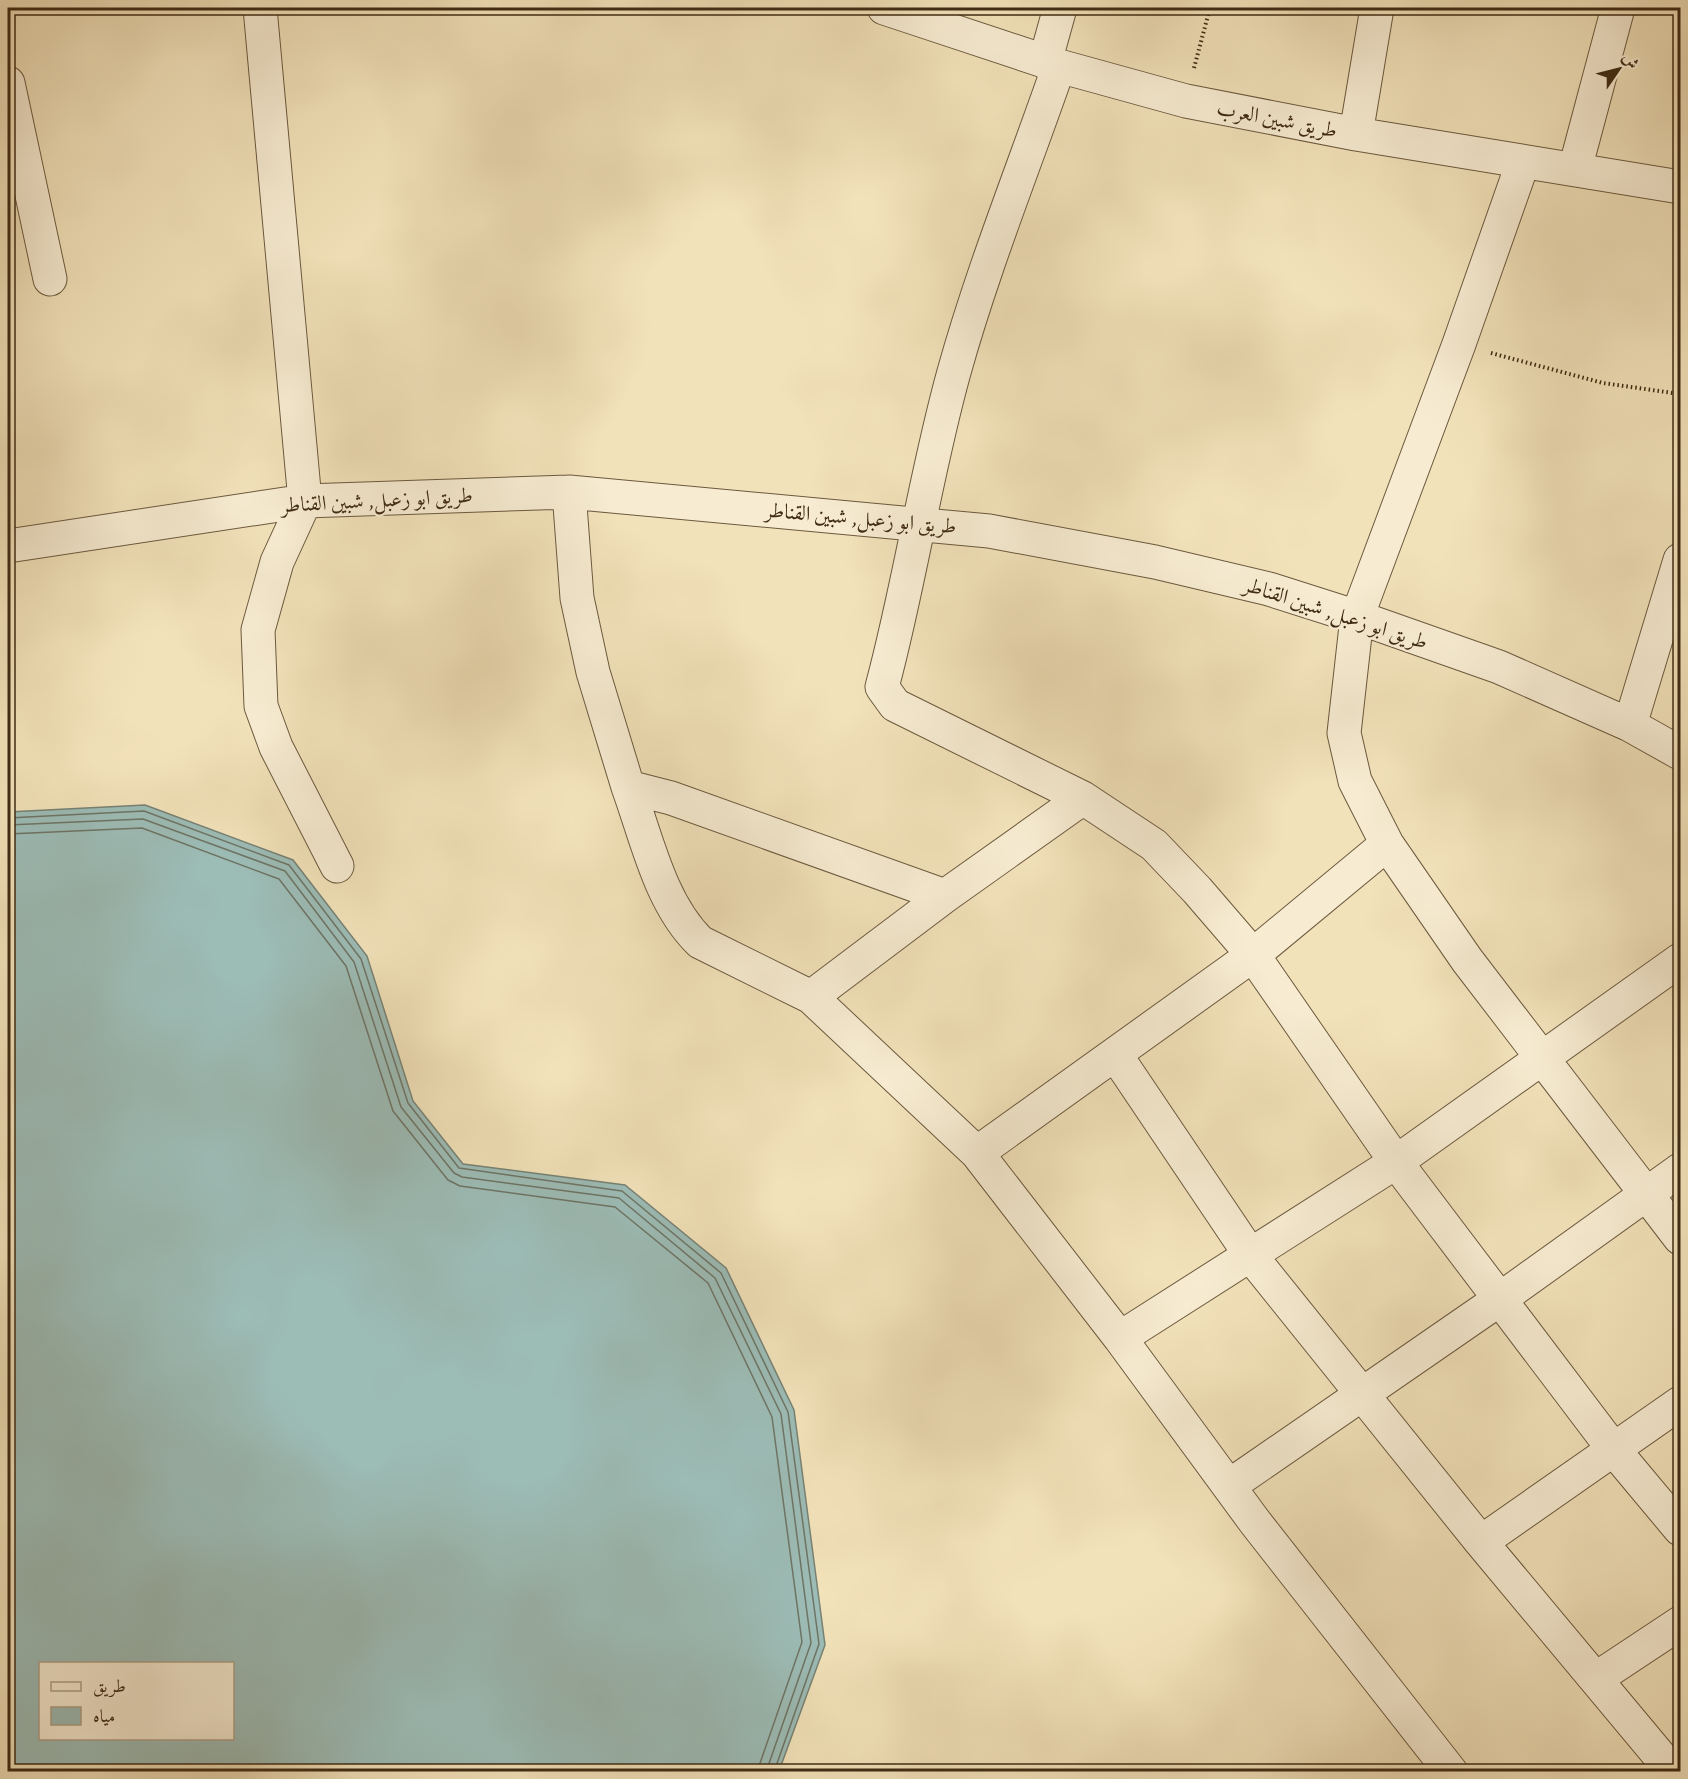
<svg xmlns="http://www.w3.org/2000/svg" width="1688" height="1779" font-family="Alegreya,Amiri,serif">
<rect width="100%" height="100%" fill="#f2e2ba"/>
<filter id="stains"><feTurbulence type="fractalNoise" baseFrequency=".00333" numOctaves="4"/><feColorMatrix values="0 0 0 0 .2 0 0 0 0 .09 0 0 0 0 .02 0 0 0 .5 -.17"/></filter>
<radialGradient id="worn" r=".72"><stop offset=".6" stop-color="#630" stop-opacity="0"/><stop offset="1" stop-color="#630" stop-opacity=".3"/></radialGradient>
<!-- water -->
<path fill="#9cbcb6" stroke="#778275" stroke-width="1.5" fill-rule="evenodd" d="M 145,805 L 293,860 L 367,956 L 413,1101 L 463,1164 L 625,1185 L 726,1268 L 794,1410 L 825,1645 L 779,1771 L 8,1771 L 8,812 ZM 40,1664 L 232,1664 L 232,1738 L 40,1738 Z"/>
<g fill="none" stroke-linecap="round" stroke-linejoin="round">
<!-- shore -->
<path stroke="#6e7465" stroke-width="1.5" d="M 8,818 L 144,811 L 289,865 L 361,959 L 408,1103 L 459,1168 L 622,1191 L 721,1273 L 788,1412 L 819,1644 L 774,1772
M 8,825 L 143,819 L 285,871 L 354,962 L 401,1107 L 454,1173 L 462,1177 L 619,1198 L 715,1278 L 781,1414 L 811,1643 L 766,1772
M 8,834 L 142,828 L 279,879 L 346,966 L 393,1111 L 448,1180 L 460,1186 L 615,1207 L 708,1283 L 772,1417 L 802,1642 L 757,1772"/>
<!-- minor casing -->
<g stroke="#6c593e" stroke-width="35">
<path id="minor" d="M 260,8 L 305,501 L 277,562 L 258,630 L 261,706 L 276,747 L 337,866
M 884,8 L 1059,66 L 1186,101 L 1356,134 L 1680,187
M 1045,62 L 1060,8
M 1059,66 C 1024,167 983,268 954,372 C 925,476 910,583 882,687 L 895,705 L 1083,798 L 1154,845 L 1197,890 L 1253,955 L 1396,1162 L 1614,1450 L 1680,1529
M 8,83 L 50,279
M 1356,134 L 1377,8
M 1523,162 L 1459,344 L 1357,617 L 1344,733 L 1355,781 L 1387,844 L 1467,960 L 1680,1238
M 1575,169 L 1618,8
M 569,492 L 577,598 L 593,672 L 628,787 L 671,798 L 945,896
M 8,546 L 305,501 L 569,492 L 989,531 L 1155,562 L 1269,589 L 1357,617 L 1499,667 L 1630,725 L 1680,753
M 1630,725 L 1680,560
M 628,787 C 647,839 660,903 700,942 L 811,997
M 1083,798 L 945,896 L 811,997 L 977,1153 L 1120,1338 L 1255,1522 L 1451,1772
M 1115,1054 L 1251,1256 L 1481,1542 L 1673,1772
M 977,1153 L 1253,955 L 1387,844
M 1120,1338 L 1396,1162 L 1680,960
M 1229,1486 L 1500,1299 L 1680,1170
M 1481,1542 L 1680,1403
M 1597,1678 L 1680,1623"/>
</g>
<!-- path -->
<path stroke="#3f2b14" stroke-width="4" stroke-dasharray="1.5 3" stroke-linecap="butt" d="M 1194,68 L 1210,8
M 1491,353 L 1603,383 L 1680,394"/>
<!-- minor -->
<use href="#minor" stroke="#f7ecd2" stroke-width="33"/>
</g>
<g text-anchor="middle" stroke-width="4.5" stroke-linejoin="round" paint-order="stroke">
<!-- street labels -->
<g font-size="21" fill="#3f2b14" stroke="#f7ecd2">
<text transform="translate(1277 119) rotate(11)" y="7">طريق شبين العرب</text>
<text transform="translate(377 500) rotate(-3)" y="7">طريق ابو زعبل, شبين القناطر</text>
<text transform="translate(861 518) rotate(5)" y="7">طريق ابو زعبل, شبين القناطر</text>
<text transform="translate(1336 613) rotate(18)" y="7">طريق ابو زعبل, شبين القناطر</text>
</g>
</g>
<!-- margin -->
<rect width="1688" height="1779" fill="none" stroke="#f2e2ba" stroke-width="30"/>
<rect x="9" y="9" width="1670" height="1761" fill="none" stroke="#3f2b14" stroke-width="3"/>
<rect x="15" y="15" width="1658" height="1749" fill="none" stroke="#3f2b14" stroke-width="1.5"/>
<!-- legend -->
<rect x="39" y="1662" width="195" height="78" fill="#f7ecd2" stroke="#ad9f86" stroke-width="1.5"/>
<rect x="51" y="1682" width="30" height="9" fill="#f7ecd2" stroke="#ad9f86" stroke-width="1.5"/>
<text x="93" y="1692" font-size="18" fill="#3f2b14">طريق</text>
<rect x="51" y="1707" width="30" height="18" fill="#9cbcb6" stroke="#ad9f86" stroke-width="1.5"/>
<text x="93" y="1722" font-size="18" fill="#3f2b14">مياه</text>
<!-- north arrow -->
<g transform="translate(1619 69) rotate(55)" stroke="#f7ecd2" stroke-width="4.5" paint-order="stroke">
<path d="M0-4.5L10 22L0 15L-10 22Z" fill="#3f2b14"/>
<text y="-9" font-size="16" font-weight="bold" text-anchor="middle" fill="#3f2b14">ش</text>
</g>
<rect width="100%" height="100%" filter="url(#stains)"/>
<rect width="100%" height="100%" fill="url(#worn)"/>
</svg>
